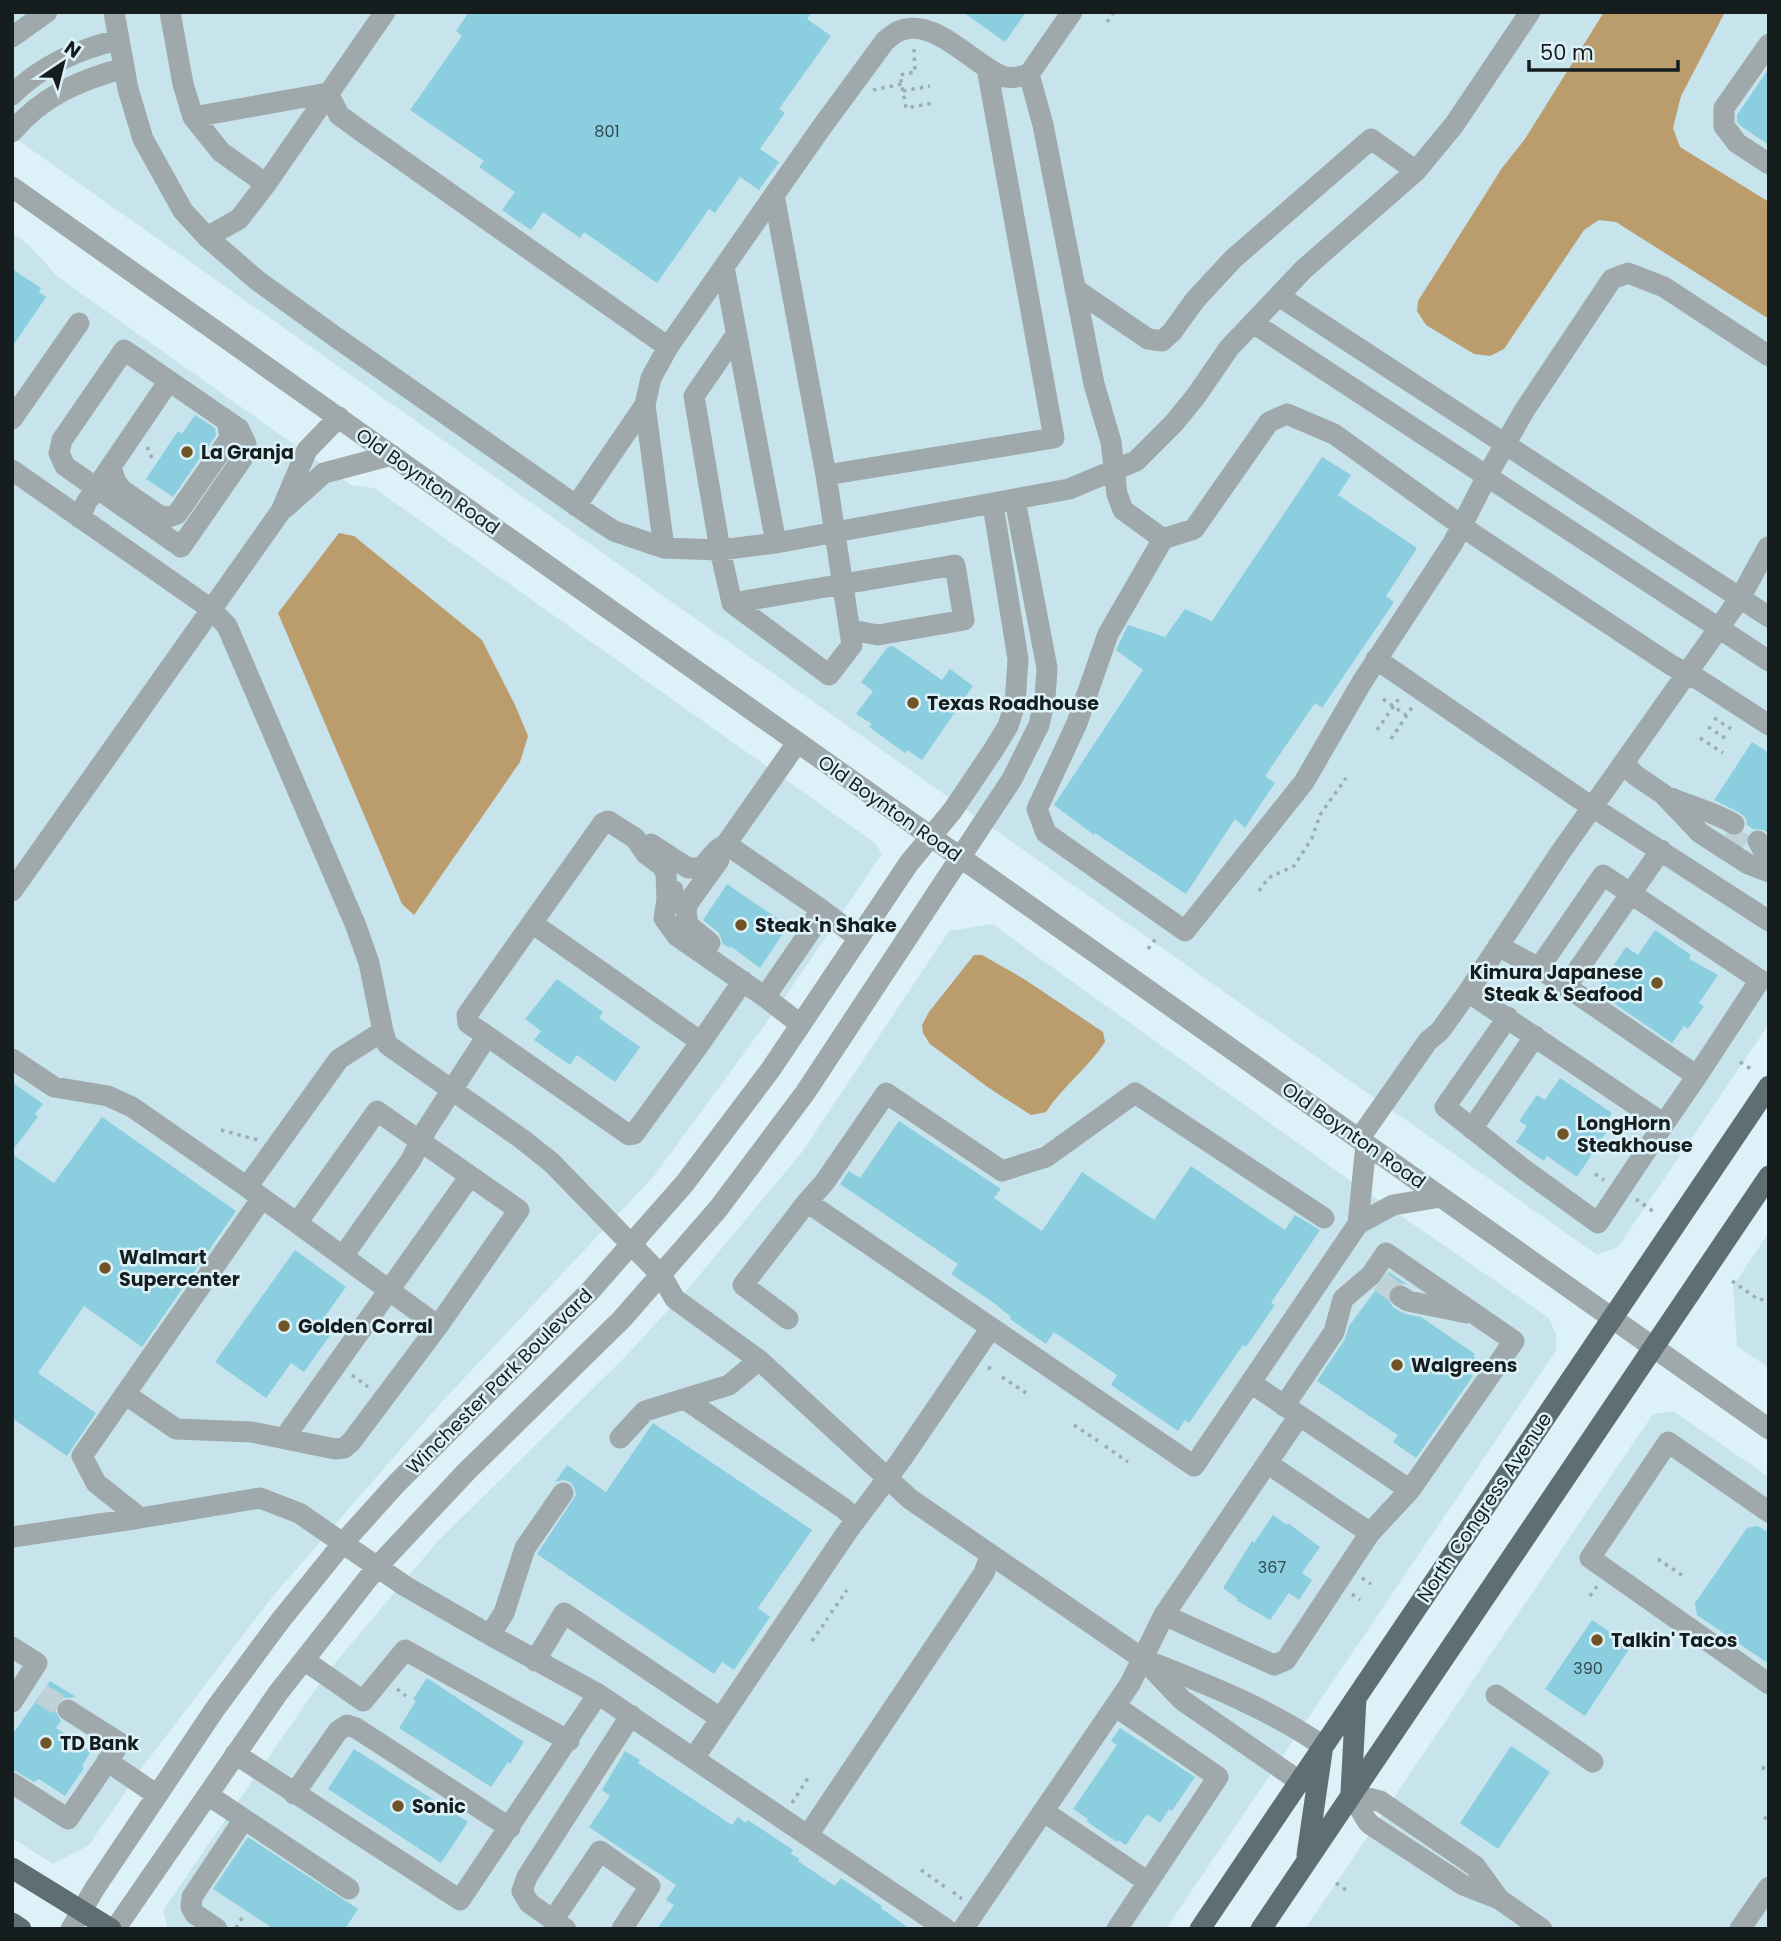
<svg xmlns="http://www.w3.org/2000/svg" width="1781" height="1941" font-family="Poppins,sans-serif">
<rect width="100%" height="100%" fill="#ddf2f8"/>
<!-- built -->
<path fill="#c7e4ec" d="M 12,12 L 1769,12 L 1769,1024 L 1618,1247 L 1597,1255 L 12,136 Z
M 12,233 L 28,244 L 58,277 L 351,485 L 374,488 L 875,843 L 882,854 L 783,1000 L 654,1176 L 440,1404 L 273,1596 L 141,1769 L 89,1845 L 53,1864 L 12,1838 Z
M 992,924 L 1348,1179 L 1549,1318 L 1556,1334 L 1556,1351 L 1166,1929 L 168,1929 L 163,1910 L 329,1670 L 438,1541 L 625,1357 L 692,1284 L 802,1152 L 949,931 Z
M 1769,1232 L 1769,1368 L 1737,1346 L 1733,1286 Z
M 1673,1411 L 1769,1477 L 1769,1929 L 1305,1929 L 1653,1414 Z"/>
<!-- water -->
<path fill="#ba9c6d" d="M 1604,12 L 1725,12 L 1681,96 L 1673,128 L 1680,147 L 1769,202 L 1769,319 L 1616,222 L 1599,220 L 1584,230 L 1504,349 L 1490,356 L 1474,354 L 1426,325 L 1417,311 L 1418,301 L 1502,168 L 1525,139 Z
M 339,533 L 354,536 L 482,640 L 515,705 L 528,736 L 520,762 L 414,915 L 402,904 L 278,613 Z
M 974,955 L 982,955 L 1024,979 L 1103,1032 L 1105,1042 C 1088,1068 1063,1086 1046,1112 L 1031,1115 L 989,1088 L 930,1044 L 923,1033 L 922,1025 L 929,1012 Z"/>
<!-- building -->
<path fill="#8acedf" d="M 469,12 L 812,12 L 807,19 L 831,36 L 779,109 L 785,113 L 760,149 L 779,162 L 759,190 L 740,177 L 715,213 L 709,209 L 657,283 L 584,232 L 580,238 L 543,212 L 531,230 L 502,210 L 515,192 L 479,167 L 484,161 L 410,110 L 462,36 L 456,31 Z
M 963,12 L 1026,12 L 1005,42 Z
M 1769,68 L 1769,145 L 1742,127 L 1737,122 L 1737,115 Z
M 12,269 L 41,288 L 39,292 L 46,297 L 12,347 Z
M 195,415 L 215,428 L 216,435 L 173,497 L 146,479 L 178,431 L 182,434 Z
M 1322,457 L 1351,475 L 1338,495 L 1417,548 L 1386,596 L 1394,602 L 1322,708 L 1315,703 L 1265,776 L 1275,783 L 1260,805 L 1245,828 L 1235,819 L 1186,894 L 1095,833 L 1094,835 L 1054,805 L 1143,670 L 1116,650 L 1128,625 L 1165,637 L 1185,609 L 1212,621 Z
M 893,646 L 942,680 L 950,669 L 973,686 L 922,760 L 907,750 L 905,753 L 869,727 L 872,724 L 856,714 L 873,691 L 861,682 L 888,647 Z
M 1752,742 L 1769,753 L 1769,834 L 1764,830 L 1753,829 L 1747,825 L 1746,818 L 1740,813 L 1714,800 Z
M 727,884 L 788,926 L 760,968 L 730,946 L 729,948 L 723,944 L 719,933 L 703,920 Z
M 1655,930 L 1691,955 L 1689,959 L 1718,975 L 1699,1003 L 1704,1006 L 1688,1029 L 1684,1026 L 1672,1043 L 1596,991 L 1626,947 L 1638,955 Z
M 557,979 L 603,1012 L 599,1018 L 640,1047 L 615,1082 L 577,1055 L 570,1065 L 534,1040 L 541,1031 L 525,1019 Z
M 1560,1078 L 1612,1113 L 1607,1122 L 1611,1125 L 1577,1177 L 1547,1156 L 1544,1161 L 1516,1142 L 1527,1126 L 1519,1121 L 1537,1095 L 1545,1100 Z
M 12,1082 L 43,1104 L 35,1114 L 38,1117 L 12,1151 Z
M 102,1117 L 236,1211 L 142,1347 L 84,1306 L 38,1373 L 96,1413 L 67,1456 L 12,1418 L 12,1154 L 54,1183 Z
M 899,1121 L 1001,1189 L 994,1198 L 1042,1231 L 1082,1172 L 1154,1220 L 1191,1166 L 1285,1230 L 1295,1215 L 1320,1230 L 1271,1303 L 1275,1305 L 1246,1347 L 1243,1345 L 1189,1423 L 1185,1420 L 1178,1431 L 1111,1385 L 1117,1375 L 1054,1332 L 1046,1344 L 1010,1319 L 1011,1317 L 994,1303 L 951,1274 L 958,1264 L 840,1184 L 849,1171 L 860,1178 Z
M 295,1250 L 346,1287 L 321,1322 L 333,1331 L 304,1372 L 291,1363 L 266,1398 L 215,1362 Z
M 1389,1272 L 1408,1285 L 1400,1283 L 1389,1289 L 1387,1296 L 1393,1307 L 1405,1314 L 1421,1317 L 1475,1354 L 1473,1356 L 1476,1358 L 1467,1372 L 1473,1376 L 1416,1458 L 1393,1442 L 1398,1435 L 1317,1381 L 1345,1339 L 1349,1326 Z
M 653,1423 L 812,1530 L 758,1608 L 770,1617 L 734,1670 L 722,1662 L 714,1674 L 537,1554 L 576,1495 L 574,1487 L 570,1482 L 563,1480 L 555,1482 L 567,1465 L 606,1492 Z
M 1273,1515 L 1287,1525 L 1288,1523 L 1320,1547 L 1302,1573 L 1312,1580 L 1299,1600 L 1289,1593 L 1270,1620 L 1236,1600 L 1238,1599 L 1223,1588 L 1252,1541 L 1254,1543 Z
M 1758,1526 L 1769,1533 L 1769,1664 L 1697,1615 L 1695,1603 L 1747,1528 Z
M 1592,1620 L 1631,1646 L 1585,1716 L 1545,1689 Z
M 427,1678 L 524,1742 L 510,1764 L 508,1762 L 491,1787 L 399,1728 L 416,1701 L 413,1699 Z
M 50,1681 L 76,1697 L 63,1698 L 57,1702 L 55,1710 L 61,1721 L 56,1728 L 91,1751 L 82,1766 L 84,1768 L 65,1796 L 39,1779 L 34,1782 L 12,1769 L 12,1735 Z
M 1120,1728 L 1195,1777 L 1172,1811 L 1169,1809 L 1160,1823 L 1147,1814 L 1126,1845 L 1118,1840 L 1117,1842 L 1086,1821 L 1088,1819 L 1073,1809 L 1117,1745 L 1111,1741 Z
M 1511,1746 L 1550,1772 L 1498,1849 L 1460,1823 Z
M 354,1749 L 468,1822 L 441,1863 L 328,1789 Z
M 625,1751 L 640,1760 L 638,1763 L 732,1825 L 738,1817 L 746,1823 L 748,1820 L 793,1850 L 791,1854 L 800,1859 L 798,1861 L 835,1886 L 841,1878 L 882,1906 L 881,1908 L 910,1929 L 657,1929 L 674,1905 L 666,1900 L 676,1885 L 589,1827 L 610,1796 L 602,1790 Z
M 248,1837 L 358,1909 L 345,1929 L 274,1929 L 213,1889 Z"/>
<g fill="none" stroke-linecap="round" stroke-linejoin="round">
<!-- minor-tunnel -->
<path stroke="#bfd2d7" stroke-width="21" stroke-dasharray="21 10" stroke-linecap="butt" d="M 1727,833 L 1752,850
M 1380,1281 L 1400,1296
M 41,1694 L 68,1710"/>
<!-- path -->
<path stroke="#9cadb2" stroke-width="3.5" stroke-dasharray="3.5 5" stroke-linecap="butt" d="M 1141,12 L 1142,12
M 1107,22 L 1114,12
M 914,49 L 915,72 L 900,75 L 906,108 L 933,103
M 873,90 L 902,84
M 903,91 L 930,86
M 147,447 L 152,458
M 1383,699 L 1406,715
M 1714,718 L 1731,729
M 1708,727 L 1725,738
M 1377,730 L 1400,697
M 1700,738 L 1723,753
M 1391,739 L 1413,706
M 1259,891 L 1268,878 L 1294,866 L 1312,838 L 1320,815 L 1346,778
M 1148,949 L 1157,937
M 1740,1062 L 1751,1069
M 221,1130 L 258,1140
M 1595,1174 L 1604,1180
M 1636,1199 L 1654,1212
M 1732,1281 L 1759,1300 L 1769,1298
M 988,1367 L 995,1372
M 352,1375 L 368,1387
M 1002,1377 L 1026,1393
M 1074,1425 L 1098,1441
M 1105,1446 L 1128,1462
M 1658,1559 L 1683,1576
M 1362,1578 L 1371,1584
M 1352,1594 L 1360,1600
M 1590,1596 L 1597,1586
M 831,1613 L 847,1590
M 812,1641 L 828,1618
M 397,1689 L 406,1696
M 1762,1767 L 1769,1772
M 792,1803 L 808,1778
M 1764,1817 L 1769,1821
M 921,1870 L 945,1887
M 1336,1883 L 1349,1892
M 953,1892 L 962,1899
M 236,1928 L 244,1915"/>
<!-- minor -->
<path stroke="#9fa8aa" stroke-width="21" d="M 114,12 L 128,89 L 143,139 L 183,211 L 207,237 L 258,281 L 337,338 L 594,518 L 614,531 L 664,548 L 720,550 L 776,543 L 1069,489 L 1136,461 L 1174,423 L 1196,396 L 1229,348 L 1304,269 L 1416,171 L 1454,125 L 1530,12
M 170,12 L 183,84 L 193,117
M 12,37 L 47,12
M 1769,44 L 1724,108 L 1724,126 L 1737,143 L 1769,164
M 1029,74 L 1043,125 L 1094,384 L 1111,442 L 1117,494 L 1123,510 L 1163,539 L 1194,529 L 1269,422 L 1287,414 L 1334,434 L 1476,536 L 1671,665 L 1701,681 L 1769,725
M 12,95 C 40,66 81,48 119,40
M 12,132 C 42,96 80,80 124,68
M 266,184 L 221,152 L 193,117 L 328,93 L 339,115 L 361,131 L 668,347 L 821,128 L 885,41 C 889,38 894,33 899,31 C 934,16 972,64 1002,76 C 1010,79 1020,77 1029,74 L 1072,12
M 12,187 L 1769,1429
M 774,195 L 826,475 L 1054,438 L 987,68
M 207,237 L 239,219 L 266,184 L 385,12
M 724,267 L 776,543
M 1075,289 L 1148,339 L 1162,341 L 1172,332 L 1195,300 L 1233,259 L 1371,139 L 1416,171
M 1279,296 L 1769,617
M 1253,323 L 1769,661
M 736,335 L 694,396 L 720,550 L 732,603 L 829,675 L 852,645 L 826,475
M 124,350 L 239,429 L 246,444 L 242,459 L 181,547 L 65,466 L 59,453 L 62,440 Z
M 12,419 L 79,323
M 111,468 L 116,482 L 122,490 L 160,516 L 169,517 L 177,514 L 230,438 L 227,421
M 12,470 L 211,609 L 227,626 L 356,926 L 369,963 L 383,1031 L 339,1059 L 247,1187 L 132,1107 L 108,1096 L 54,1087 L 12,1059
M 576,506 L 645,405
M 285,508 L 324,473 L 392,455
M 80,518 L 86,503 L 169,381
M 1163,539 L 1108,634 L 1077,723 L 1037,809 L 1046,833 L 1185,931 L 1304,782 L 1362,682 L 1453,543 L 1487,476 L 1524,411 L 1612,279 L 1628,273 L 1664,287 L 1769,356
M 664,548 L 645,405 L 651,378 L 668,347
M 732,603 L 955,565 L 964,620 L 878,635 L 851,630
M 1376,659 L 1580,799 L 1769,921
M 1624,763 L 1635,775 L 1663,794 L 1700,833 L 1748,864 L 1769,872
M 1671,798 C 1692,807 1714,812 1734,824
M 1758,841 L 1769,861
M 651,844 L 688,868 L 701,868 L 717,850 L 726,844 L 797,743
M 726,844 L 819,908 L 811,930 L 765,997
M 673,890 L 667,900 L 664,918 L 677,936 L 765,997 L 800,1024
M 12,891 L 281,511 L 307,450 L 339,417
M 819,908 L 859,938
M 710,943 L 688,925 L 686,911 L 688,903 L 719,860
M 1498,946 L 1539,968 L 1697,1076 L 1760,980 L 1603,875 L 1539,968
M 1566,987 L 1661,850
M 1468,992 L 1664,1124 L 1598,1223 L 1522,1168 L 1445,1107 L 1508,1017
M 383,1031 L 387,1044 L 392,1048 L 522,1139 L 552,1163 L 661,1275 L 675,1299 L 759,1360 L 910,1499 L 1143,1659 L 1182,1700 L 1299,1781
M 487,1036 L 468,1023 L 467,1015 L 532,923
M 701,1042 L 743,981
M 1664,1124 L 1697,1076
M 1472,1129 L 1535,1036
M 1359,1139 L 1428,1041 L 1440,1031 L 1468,992 L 1560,853 L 1740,598 L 1768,547
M 247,1187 L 262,1198 L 82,1456 L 96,1483 L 140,1518 L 260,1498 L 299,1513 L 405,1586 L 490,1635 L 598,1694 L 946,1929
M 807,1202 L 824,1183 L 886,1093 L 1002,1171 L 1046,1157 L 1135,1093 L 1324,1218
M 297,1223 L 438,1326
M 1358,1224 L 1366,1144
M 343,1256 L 411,1160 L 426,1130 L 487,1036 L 629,1135 L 634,1134 L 701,1042 L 532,923 L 603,823 L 608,821 L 635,838 L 646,854 L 661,865 L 666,873 L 667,900
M 1400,1296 L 1408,1301 L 1467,1313
M 788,1319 L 743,1285 L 807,1202 L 1194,1466 L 1358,1224 L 1393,1205 L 1441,1197
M 125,1394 L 176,1429 L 252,1432 L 335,1449 L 344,1448 L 351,1442 L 438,1326 L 519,1210 L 377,1111 L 297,1223 L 262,1198
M 685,1399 L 843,1508 L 856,1520
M 1284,1406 L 1334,1332 L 1343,1299 L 1371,1275 L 1386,1253 L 1514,1341 L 1410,1490
M 285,1437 L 470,1176
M 620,1438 L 645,1411 L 729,1385 L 759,1360
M 1267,1463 L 1370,1533
M 1769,1512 L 1668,1442 L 1590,1558 L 1769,1684
M 12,1537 L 140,1518
M 1164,1615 L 1274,1665 L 1286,1660 L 1370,1533 L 1410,1490 L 1251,1383
M 490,1635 L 504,1613 L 525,1548 L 563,1493
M 12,1647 L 37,1663 L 12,1702
M 304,1660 L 363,1701 L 405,1650 L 569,1741
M 535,1661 L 564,1613 L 720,1718
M 1148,1661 C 1209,1685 1269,1709 1323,1746
M 1496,1695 L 1593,1762
M 1115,1706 L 1218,1777 L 1117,1929
M 235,1754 L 460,1900 L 598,1694
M 694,1758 L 847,1532 L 901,1460 L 991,1328
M 107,1761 L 157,1795
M 12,1783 L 68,1819 L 120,1743 L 68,1710
M 294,1794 L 338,1731 L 347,1725 L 356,1728 L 510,1828
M 1351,1794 L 1367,1821 L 1371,1825 L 1463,1885 L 1499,1899 L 1542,1929
M 1351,1794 L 1380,1801 L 1475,1866 L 1499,1899
M 208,1795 L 349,1889
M 1043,1811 L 1148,1882
M 808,1835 L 984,1573 L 990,1556
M 553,1920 L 600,1851 L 650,1886 L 622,1929
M 71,1929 L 95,1888 L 215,1709 L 280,1621 L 343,1543 L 397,1483 L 591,1290 L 685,1183 L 771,1069 L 909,863 L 953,810 L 994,749 L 1008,726 L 1015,704 L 1018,659 L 993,505
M 115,1929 L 278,1693 L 377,1567 L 466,1472 L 622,1319 L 718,1209 L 805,1093 L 1012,779 L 1039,725 L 1045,698 L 1047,668 L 1015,500
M 217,1929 L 195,1914 L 191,1907 L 192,1897 L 244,1819
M 566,1929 L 529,1903 L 522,1891 L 527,1877 L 631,1715
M 963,1929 L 1130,1684 L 1164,1615 L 1299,1416
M 1740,1929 L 1769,1887"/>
<!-- major -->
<path stroke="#5e6e72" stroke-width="21" d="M 1351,1792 L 1356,1698
M 1307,1855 L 1322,1752
M 12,1868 L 111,1929
M 12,1923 L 21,1929
M 1200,1929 L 1769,1086
M 1261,1929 L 1769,1176"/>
</g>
<!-- markers -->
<g fill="#705427" stroke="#ddf2f8" stroke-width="2.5">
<circle cx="187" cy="452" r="7"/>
<circle cx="913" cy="703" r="7"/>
<circle cx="741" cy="925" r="7"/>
<circle cx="1657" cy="983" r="7"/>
<circle cx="1563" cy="1134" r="7"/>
<circle cx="105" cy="1268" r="7"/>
<circle cx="284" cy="1326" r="7"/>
<circle cx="1397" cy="1365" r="7"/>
<circle cx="1597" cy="1640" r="7"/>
<circle cx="46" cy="1743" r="7"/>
<circle cx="398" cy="1806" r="7"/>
</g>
<g text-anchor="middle" stroke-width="5" stroke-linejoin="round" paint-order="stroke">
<!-- number labels -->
<g font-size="16" fill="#32494f">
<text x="607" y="137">801</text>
<text x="1272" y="1573">367</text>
<text x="1588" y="1674">390</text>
</g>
<!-- poi labels -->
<g font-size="19" font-weight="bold" fill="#151d1f" stroke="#ddf2f8" text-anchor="start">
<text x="201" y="459">La Granja</text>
<text x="927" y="710">Texas Roadhouse</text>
<text x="755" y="932">Steak 'n Shake</text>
<text x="1643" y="979" text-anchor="end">Kimura Japanese<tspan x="1643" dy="22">Steak &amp; Seafood</tspan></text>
<text x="1577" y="1130">LongHorn<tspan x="1577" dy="22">Steakhouse</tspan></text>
<text x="119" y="1264">Walmart<tspan x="119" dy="22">Supercenter</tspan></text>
<text x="298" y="1333">Golden Corral</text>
<text x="1411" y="1372">Walgreens</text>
<text x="1611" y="1647">Talkin' Tacos</text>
<text x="60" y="1750">TD Bank</text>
<text x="412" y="1813">Sonic</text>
</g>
<!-- street labels -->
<g font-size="19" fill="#151d1f" stroke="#ddf2f8">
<text transform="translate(428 481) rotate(35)" y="7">Old Boynton Road</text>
<text transform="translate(890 808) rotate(35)" y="7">Old Boynton Road</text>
<text transform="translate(1354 1135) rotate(35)" y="7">Old Boynton Road</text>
<text transform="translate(499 1381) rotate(-45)" y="7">Winchester Park Boulevard</text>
<text transform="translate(1484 1507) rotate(-56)" y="7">North Congress Avenue</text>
</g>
</g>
<!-- border -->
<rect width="1781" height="1941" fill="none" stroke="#151d1f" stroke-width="28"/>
<!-- north arrow -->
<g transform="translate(63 63) rotate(35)" stroke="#ddf2f8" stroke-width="5" paint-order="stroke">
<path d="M0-5L12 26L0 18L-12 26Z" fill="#151d1f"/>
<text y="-10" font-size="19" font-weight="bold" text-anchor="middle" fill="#151d1f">N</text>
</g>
<!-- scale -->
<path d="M1529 60v10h149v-10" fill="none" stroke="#151d1f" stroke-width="3.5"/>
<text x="1540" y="60" font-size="21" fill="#151d1f" stroke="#ddf2f8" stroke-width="5" paint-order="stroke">50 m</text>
</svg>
